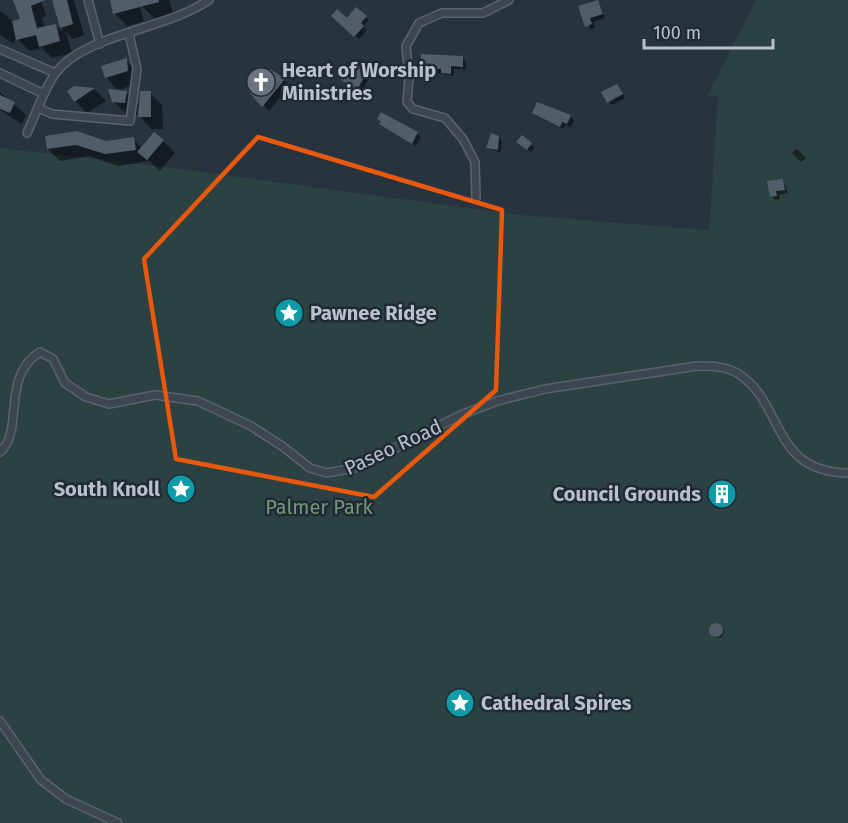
<svg xmlns="http://www.w3.org/2000/svg" width="848" height="823" font-family="'Fira Sans',sans-serif">
<rect width="100%" height="100%" fill="#283340"/>
<!-- green -->
<path fill="#2b4142" d="M 756,0 L 848,0 L 848,823 L 0,823 L 0,148 L 172,168 L 521,215 L 709,230 L 718,96 L 707,96 Z"/>
<!-- shadow -->
<path fill="#0007" d="M 15,0 L 41,0 L 46,16 L 42,18 L 45,28 L 55,25 L 63,32 L 53,0 L 74,0 L 84,35 L 73,39 L 66,32 L 72,53 L 52,58 L 42,48 L 30,51 L 16,38 L 14,43 L 9,41 L 0,34 L 0,11 L 14,22 L 22,20 Z
M 111,0 L 138,0 L 144,21 L 127,26 L 115,14 Z
M 142,0 L 169,0 L 173,13 L 154,18 L 142,6 Z
M 598,1 L 605,18 L 593,22 L 595,28 L 590,29 L 580,7 Z
M 356,9 L 369,20 L 363,27 L 367,30 L 359,39 L 333,16 L 347,20 Z
M 463,58 L 466,61 L 466,69 L 454,69 L 454,76 L 425,71 L 422,68 Z
M 126,60 L 138,72 L 140,83 L 118,90 L 106,77 Z
M 362,64 L 373,72 L 361,92 L 346,83 Z
M 284,80 L 290,85 L 269,111 L 252,93 Z
M 617,85 L 625,98 L 612,105 L 609,102 Z
M 74,88 L 94,89 L 106,101 L 87,113 L 75,101 Z
M 0,92 L 26,115 L 22,124 L 0,110 Z
M 126,92 L 140,107 L 150,93 L 162,105 L 163,129 L 152,129 L 140,117 L 140,108 L 138,107 L 137,115 L 126,114 L 114,102 Z
M 534,113 L 570,116 L 574,120 L 571,127 L 565,125 L 564,129 Z
M 381,114 L 417,134 L 421,137 L 416,146 L 385,127 Z
M 77,133 L 106,143 L 133,139 L 142,148 L 163,141 L 175,153 L 160,171 L 149,161 L 118,166 L 89,156 L 60,161 L 48,149 Z
M 498,137 L 502,141 L 501,153 L 488,148 Z
M 522,137 L 535,148 L 531,152 L 522,145 Z
M 797,149 L 806,158 L 801,162 L 792,153 Z
M 783,180 L 788,193 L 779,195 L 780,199 L 775,200 L 771,196 Z
M 722,490 L 728,495 L 724,500 L 718,496 Z
M712 632a6 6 0 1 1 12 0a6 6 0 1 1-12 0Z"/>
<!-- building -->
<path fill="#515e6a" d="M 13,0 L 45,0 L 31,6 L 37,28 L 56,24 L 60,41 L 39,47 L 36,35 L 16,40 L 12,21 L 20,19 Z
M 52,0 L 67,0 L 73,24 L 60,28 Z
M 110,0 L 159,0 L 159,2 L 113,14 Z
M 598,0 L 603,14 L 590,18 L 592,24 L 585,27 L 578,6 Z
M 356,7 L 367,16 L 361,23 L 364,26 L 354,37 L 331,16 L 337,9 L 347,18 Z
M 421,54 L 463,56 L 463,67 L 451,66 L 451,74 L 441,73 L 441,69 L 420,68 Z
M 127,58 L 128,71 L 105,78 L 101,66 Z
M 361,62 L 370,67 L 357,90 L 341,80 L 348,69 L 354,72 Z
M 270,69 L 285,79 L 262,107 L 250,93 Z
M 617,84 L 623,94 L 607,103 L 601,92 Z
M 74,86 L 95,88 L 74,102 L 67,91 Z
M 108,89 L 127,91 L 125,103 L 112,102 Z
M 140,91 L 151,91 L 151,117 L 138,117 Z
M 0,95 L 15,102 L 10,113 L 0,109 Z
M 537,102 L 571,115 L 567,124 L 562,122 L 560,127 L 532,113 Z
M 381,112 L 418,132 L 412,144 L 379,124 L 381,121 L 377,119 Z
M 77,131 L 106,141 L 134,137 L 136,150 L 105,154 L 76,145 L 47,149 L 45,136 Z
M 154,132 L 164,140 L 147,160 L 137,152 Z
M 491,133 L 499,136 L 498,150 L 486,148 Z
M 522,135 L 532,143 L 527,150 L 516,142 Z
M 783,179 L 785,190 L 776,191 L 777,196 L 770,197 L 767,181 Z
M709 630a7 7 0 1 1 14 0a7 7 0 1 1-14 0Z"/>
<g fill="none" stroke-linecap="round" stroke-linejoin="round">
<!-- minor casing -->
<g stroke="#59636d" stroke-width="10">
<path id="minor" d="M 88,0 L 100,44
M 0,49 L 55,73
M 0,73 L 44,94
M 38,108 L 52,114 L 130,121 L 137,69 L 129,34
M 27,133 C 36,114 43,91 55,74 C 83,34 166,30 209,0
M 476,198 L 475,162 L 463,139 L 445,118 L 413,109 L 407,102 L 409,78 L 406,46 L 419,23 L 442,13 L 483,13 L 509,0
M 0,452 C 25,430 0,377 40,352 L 53,359 L 65,383 L 86,397 L 109,404 L 155,395 L 198,401 L 251,426 L 282,446 L 310,468 L 327,473 L 355,468 L 461,415 L 497,401 L 545,389 L 697,366 C 711,366 725,366 737,373 C 785,402 770,472 848,473
M 0,721 L 41,780 L 66,799 L 118,823"/>
</g>
<!-- minor -->
<use href="#minor" stroke="#3c4550" stroke-width="7"/>
</g>
<!-- marked area -->
<path fill="none" stroke="#e8590c" stroke-width="4.5" stroke-linejoin="round" d="M 258,137 L 502,210 L 496,390 L 374,497 L 176,459 L 144,259 Z"/>
<!-- icons -->
<defs>
<g id="church-disc" transform="scale(1.5)"><circle r="9.5" fill="#6b7280" stroke="#202a35"/><path d="M-1.2-6h2.4v3.5h3.3v2.4h-3.3V6h-2.4V-.1h-3.3v-2.4h3.3Z" fill="#fff"/></g>
<g id="sight-disc" transform="scale(1.5)"><circle r="9.5" fill="#0f9aa8" stroke="#202a35"/><path d="M0-6L1.8-2.2L6-1.7L2.9 1.2L3.7 5.4L0 3.3L-3.7 5.4L-2.9 1.2L-6-1.7L-1.8-2.2Z" fill="#fff"/></g>
<g id="building-disc" transform="scale(1.5)"><circle r="9.5" fill="#0f9aa8" stroke="#202a35"/><path d="M-4-6H4V6H1V3H-1V6H-4ZM-2.5-4.3h1.7v1.8h-1.7ZM.8-4.3h1.7v1.8H.8ZM-2.5-1h1.7V.8h-1.7ZM.8-1h1.7V.8H.8Z" fill="#fff"/></g>
</defs>
<g fill-rule="evenodd">
<use href="#church-disc" x="261" y="82"/>
<use href="#sight-disc" x="289" y="313"/>
<use href="#sight-disc" x="181" y="489"/>
<use href="#building-disc" x="722" y="494"/>
<use href="#sight-disc" x="460" y="703"/>
</g>
<g text-anchor="middle" stroke-width="5" stroke-linejoin="round" paint-order="stroke">
<!-- poi labels -->
<g font-size="20" font-weight="bold" fill="#b8c0ca" stroke="#202a35" text-anchor="start">
<text x="282" y="77">Heart of Worship<tspan x="282" dy="23">Ministries</tspan></text>
<text x="310" y="320">Pawnee Ridge</text>
<text x="160" y="496" text-anchor="end">South Knoll</text>
<text x="701" y="501" text-anchor="end">Council Grounds</text>
<text x="481" y="710">Cathedral Spires</text>
</g>
<!-- street labels -->
<g font-size="20" fill="#b8c0ca" stroke="#202a35">
<text transform="translate(393 447) rotate(-25)" y="7">Paseo Road</text>
</g>
<!-- park labels -->
<g font-size="20" fill="#719978" stroke="#202a35">
<text x="319" y="514">Palmer Park</text>
</g>
</g>
<!-- scale -->
<path d="M644 39v9h129v-9" fill="none" stroke="#b8c0ca" stroke-width="3"/>
<text x="653" y="39" font-size="18" fill="#b8c0ca" stroke="#202a35" stroke-width="4.5" paint-order="stroke">100 m</text>
</svg>
